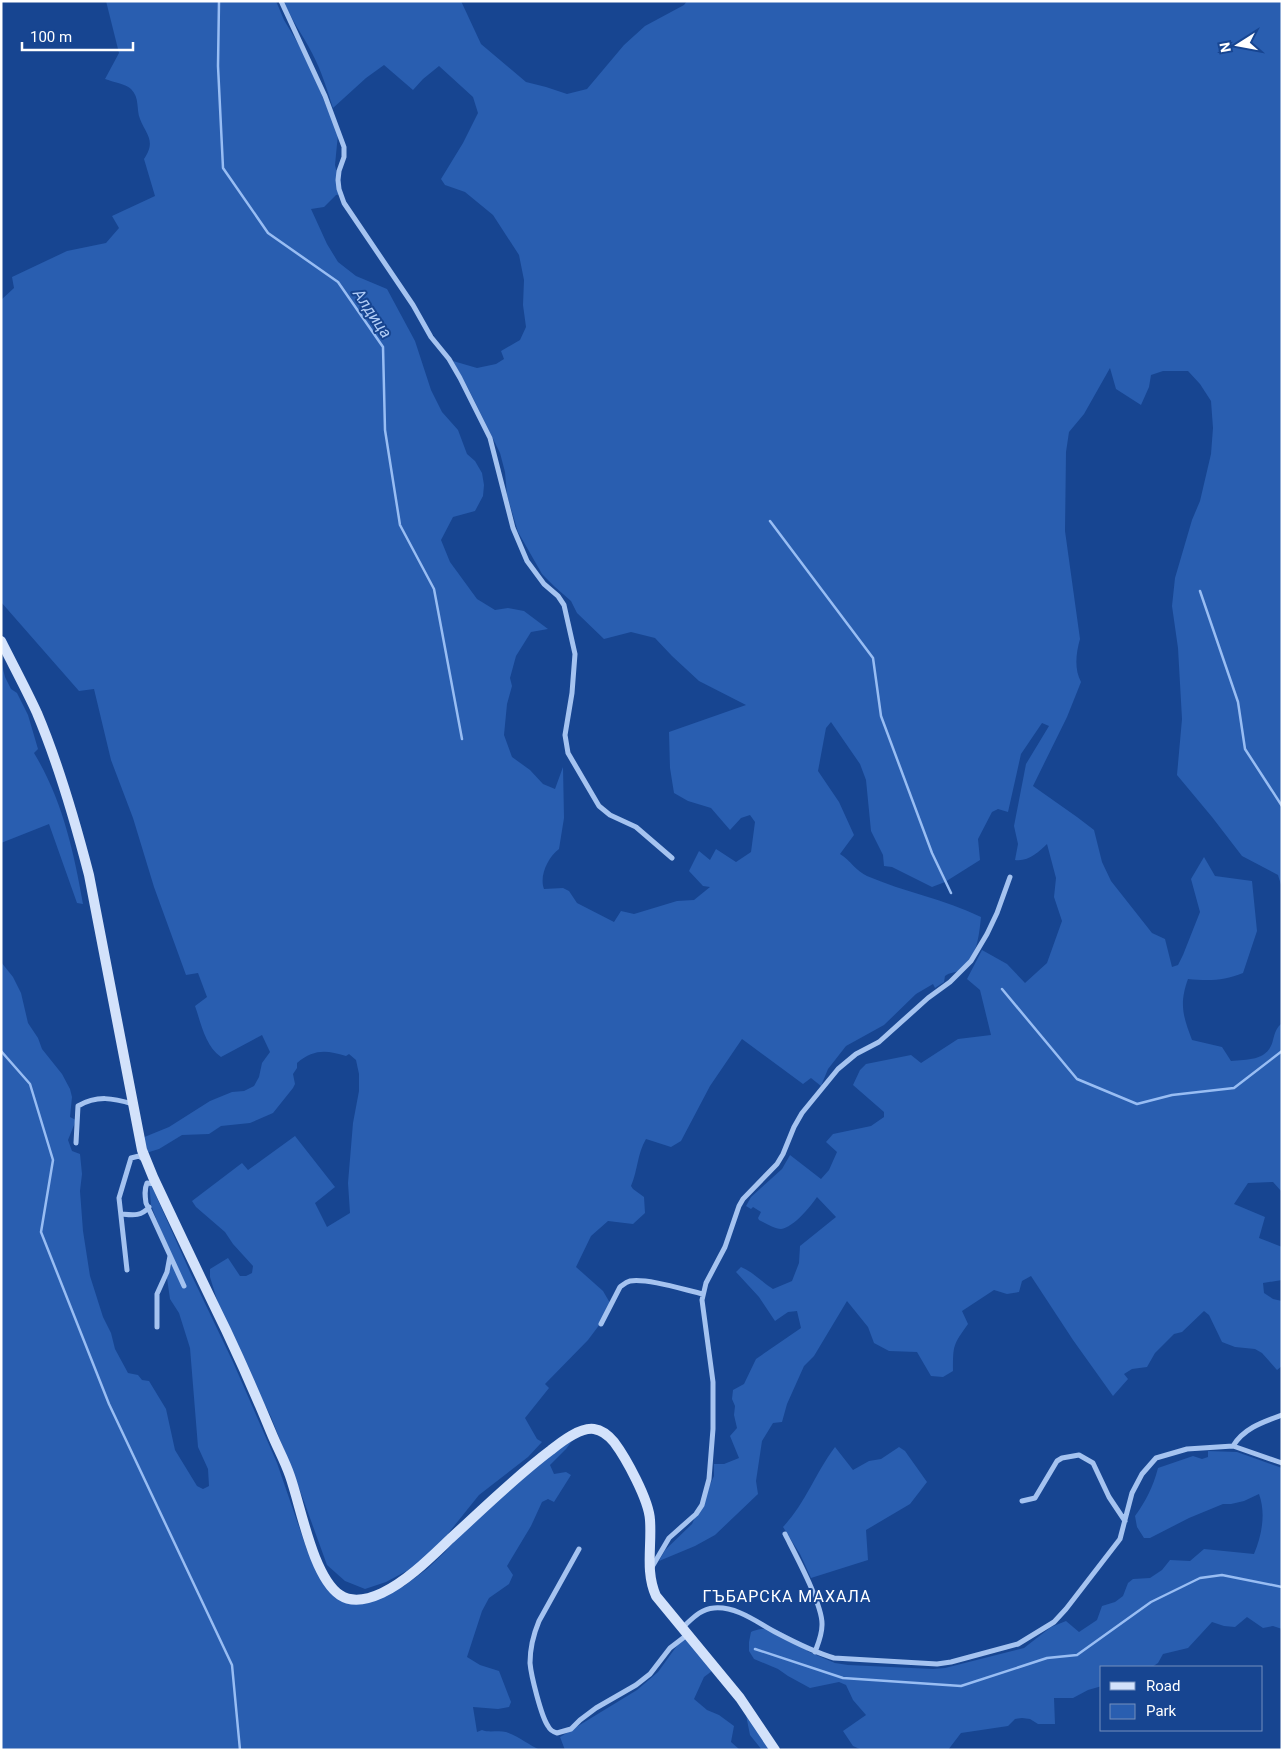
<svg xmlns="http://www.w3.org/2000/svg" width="1283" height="1751" font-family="Roboto,sans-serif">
<rect width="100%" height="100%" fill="#174591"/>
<!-- green -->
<path fill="#295eb0" d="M 106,1 L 276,1 L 284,20 L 305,55 L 338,134 L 335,165 L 342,194 L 336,195 L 324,207 L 311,209 L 327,244 L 338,262 L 356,276 L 387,289 L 415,341 L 431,390 L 442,412 L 458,430 L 467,454 L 475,461 L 482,473 L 484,485 L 483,496 L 475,511 L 453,517 L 441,540 L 450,562 L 477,599 L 495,610 L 508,608 L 524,611 L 548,629 L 531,632 L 516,656 L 510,678 L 512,686 L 507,704 L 504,735 L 512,757 L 530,770 L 543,784 L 555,789 L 563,767 L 564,818 L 559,849 C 548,857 539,876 544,889 L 563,888 L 569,891 L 577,903 L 614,922 L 621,911 L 634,914 L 677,901 L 694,900 L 710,887 L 703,886 L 689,871 L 699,851 L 710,860 L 716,849 L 736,862 L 751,852 L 755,822 L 750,815 L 741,818 L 730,830 L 711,808 L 688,801 L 674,793 L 670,768 L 669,732 L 746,705 L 699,681 L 672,656 L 655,638 L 631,632 L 604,639 L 577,613 L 571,601 L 555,587 L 542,574 L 518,532 L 507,495 L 505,472 L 500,453 L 469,390 L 453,361 L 477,368 L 496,364 L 504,359 L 501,351 L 520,340 L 526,327 L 523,305 L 524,280 L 519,255 L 493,215 L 465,192 L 445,185 L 441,179 L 463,143 L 478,113 L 473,97 L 439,66 L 423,79 L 413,90 L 384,65 L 366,78 L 333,108 C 327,89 321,70 312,53 C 303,35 291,20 284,1 L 461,1 L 481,44 L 526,82 L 546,87 L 567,94 L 587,89 L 624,45 L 645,26 L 684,5 L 687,1 L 1282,1 L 1282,888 L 1278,875 L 1242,856 L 1212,817 L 1177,775 L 1182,719 L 1178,648 L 1172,606 L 1175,578 L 1192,520 L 1200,501 L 1211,454 L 1213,428 L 1211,401 L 1200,384 L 1188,371 L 1163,371 L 1151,375 L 1149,387 L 1141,405 L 1116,389 L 1110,368 L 1084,414 L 1069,432 L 1066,452 L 1065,531 L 1080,639 C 1076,653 1074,669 1081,682 L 1067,717 L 1033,786 L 1077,817 L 1094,830 L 1102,862 L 1111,881 L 1152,933 L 1165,939 L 1172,967 L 1178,965 L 1183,955 L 1200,912 L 1191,879 L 1204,857 L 1215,876 L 1252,881 L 1257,931 L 1243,973 C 1224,981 1208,981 1188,979 C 1179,1004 1183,1016 1192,1040 L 1222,1047 L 1231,1061 C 1248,1059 1268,1061 1273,1040 C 1275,1033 1276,1028 1282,1023 L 1282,1192 L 1273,1182 L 1248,1183 L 1234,1204 L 1265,1217 L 1259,1238 L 1282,1247 L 1282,1280 L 1263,1283 L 1264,1293 L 1273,1299 L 1282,1301 L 1282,1366 L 1277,1370 L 1262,1353 L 1255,1349 L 1235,1347 L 1222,1342 L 1209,1315 L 1204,1311 L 1182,1332 L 1174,1334 L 1155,1353 L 1147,1367 L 1132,1369 L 1124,1374 L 1128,1379 L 1113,1396 L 1073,1340 L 1031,1276 L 1022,1281 L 1019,1292 L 1007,1294 L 994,1290 L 962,1311 L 968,1324 C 953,1345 953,1345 953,1371 L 943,1377 L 931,1376 L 917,1352 L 889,1351 L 874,1343 L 868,1327 L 847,1301 L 814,1356 L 804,1366 L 787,1404 L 782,1422 L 773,1423 L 762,1441 L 756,1481 L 758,1494 L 715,1535 L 695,1546 L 659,1561 L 665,1550 L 692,1524 L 714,1476 L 714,1464 L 724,1464 L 739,1458 L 730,1436 L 737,1428 L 734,1415 L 735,1406 L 732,1399 L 733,1390 L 744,1384 L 756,1359 L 801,1328 L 797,1311 L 788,1312 L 775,1321 L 759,1297 L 736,1272 L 741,1267 C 753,1272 762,1282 773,1289 L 792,1281 L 799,1263 L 800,1246 L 836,1217 L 817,1197 C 810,1207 794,1227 781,1229 C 775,1229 765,1223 759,1220 L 758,1218 L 761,1212 L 753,1207 L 751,1209 L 746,1206 L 751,1197 L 782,1169 L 790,1155 L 821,1179 L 829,1170 L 837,1152 L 826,1142 L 833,1134 L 871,1126 L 884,1117 L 884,1112 L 853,1085 L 860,1070 L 866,1064 L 911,1055 L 921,1063 L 958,1039 L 991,1035 L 980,990 L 967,979 L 982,950 L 1007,964 L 1025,983 L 1047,963 L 1062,921 L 1054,897 L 1056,878 L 1047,844 C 1039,852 1028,862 1015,860 L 1018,844 L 1014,826 L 1026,764 L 1049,726 L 1042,723 L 1021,754 L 1008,812 L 998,809 L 992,812 L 978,839 L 980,860 L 945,882 L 932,887 L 892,867 L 884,866 L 883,855 L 871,831 L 866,780 L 860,764 L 831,722 L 826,728 L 818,771 L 839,802 L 854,835 L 840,854 C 850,860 856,871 867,876 C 904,892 944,899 981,917 C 979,936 977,959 960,970 C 955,973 950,972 945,976 L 944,982 L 935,988 L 933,984 L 916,994 L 884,1025 L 846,1046 L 828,1069 L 821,1086 L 811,1078 L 803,1084 L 742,1039 L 710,1086 L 681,1141 L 671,1147 L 646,1139 C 637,1154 638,1170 631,1186 L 633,1189 L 644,1197 L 645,1213 L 633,1224 L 608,1221 L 591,1236 L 576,1267 L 603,1291 L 610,1303 L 600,1324 L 588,1340 L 545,1384 L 549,1388 L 525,1418 L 537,1439 L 542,1442 L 528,1457 L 479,1495 L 438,1546 L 414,1567 L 386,1582 L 365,1589 L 345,1581 L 327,1565 L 302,1496 L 271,1417 L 247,1369 L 221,1313 L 210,1277 L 210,1269 L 228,1258 L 240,1276 L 246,1276 L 252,1273 L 253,1266 L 233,1244 L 225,1232 L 196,1207 L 192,1201 L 242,1163 L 248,1170 L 295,1136 L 335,1187 L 315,1203 L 327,1227 L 350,1213 L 348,1183 L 353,1123 L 359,1091 L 359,1074 L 356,1060 L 349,1054 L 346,1056 C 326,1050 314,1049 297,1063 L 297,1068 L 293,1074 L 295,1084 L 293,1088 L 273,1113 L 250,1123 L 221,1126 L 209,1134 L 182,1135 L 159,1149 L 146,1153 L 142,1138 L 169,1127 L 210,1101 L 232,1092 L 244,1091 L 254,1086 L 259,1077 L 262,1063 L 270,1052 L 262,1035 L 221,1057 C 205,1046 201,1023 195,1006 L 207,997 L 198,973 L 186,975 L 154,887 L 133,818 L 111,760 L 94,689 L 79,691 L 1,602 L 1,300 L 14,288 L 12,277 L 67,251 L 106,243 L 119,228 L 112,216 L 155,196 L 144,159 C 156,141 147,136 140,119 C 136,109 140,98 131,89 C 126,84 113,82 105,79 L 119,53 Z
M 1,661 L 5,677 L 11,689 L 17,693 L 28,715 L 38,749 L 34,753 C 62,799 74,852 83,904 L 77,903 L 49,824 L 1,843 Z
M 1,962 L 13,977 L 21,993 L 28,1023 L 38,1038 L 42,1049 L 62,1074 L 70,1089 L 72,1097 L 70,1117 L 76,1120 L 68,1140 L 72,1151 L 80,1154 L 82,1174 L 80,1191 L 83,1231 L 90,1276 L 103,1317 L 111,1333 L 115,1349 L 128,1373 L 138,1375 L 142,1380 L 149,1381 L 166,1409 L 175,1450 L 197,1486 L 203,1489 L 209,1486 L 208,1469 L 198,1447 L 190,1348 L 179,1313 L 170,1299 L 167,1278 L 171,1266 L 172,1260 L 151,1205 L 149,1180 L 190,1272 L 233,1362 L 277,1463 L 307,1550 L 316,1570 L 345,1599 L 384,1596 L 404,1586 L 427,1569 L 445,1552 L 467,1527 L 517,1476 L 572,1441 L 566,1449 L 550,1465 L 554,1474 L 566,1472 L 571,1475 L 554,1502 L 548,1499 L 542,1502 L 531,1526 L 507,1566 L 513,1575 L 509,1584 L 489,1598 L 482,1611 L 467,1657 L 480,1665 L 499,1671 L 511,1702 L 509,1707 L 498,1709 L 473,1707 L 477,1732 L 482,1730 C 489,1733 498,1730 506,1732 C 518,1736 529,1745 540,1750 L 1,1750 Z
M 835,1447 L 853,1470 L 869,1461 L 881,1459 L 899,1447 L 905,1451 L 927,1482 L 910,1504 L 866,1530 L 868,1560 L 811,1578 L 800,1554 L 783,1527 C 805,1504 816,1472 835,1447 Z
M 1208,1451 L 1237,1452 L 1282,1468 L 1282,1629 L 1273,1626 L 1263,1628 L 1247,1617 L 1235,1627 L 1224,1626 L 1212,1622 L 1188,1648 L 1163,1654 L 1158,1663 L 1152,1667 L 1102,1667 L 1102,1686 L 1088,1690 L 1073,1698 L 1054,1698 L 1055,1724 L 1038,1724 L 1030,1719 L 1022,1718 L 1015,1719 L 1008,1726 L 961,1733 L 948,1750 L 862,1750 L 853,1746 L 843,1731 L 866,1715 L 853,1700 L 846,1685 L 839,1682 L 810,1688 L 788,1676 L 778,1669 L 754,1659 L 749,1651 L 749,1642 L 751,1632 C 760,1628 764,1630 771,1627 L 809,1647 L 807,1648 L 807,1651 L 835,1663 L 848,1665 L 933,1669 L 945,1668 L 1024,1648 L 1051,1627 L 1066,1621 L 1079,1632 L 1097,1620 L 1102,1606 L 1115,1602 L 1123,1596 L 1128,1583 L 1133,1579 L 1150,1578 L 1162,1570 L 1170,1560 L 1190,1561 L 1204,1549 L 1254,1554 C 1262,1535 1266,1513 1259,1494 L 1244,1501 L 1231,1504 L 1223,1504 L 1189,1518 L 1150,1538 L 1144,1538 L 1137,1527 L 1135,1516 C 1146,1501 1153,1487 1158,1468 L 1193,1456 L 1202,1459 L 1208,1457 Z
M 684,1636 L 712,1671 L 704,1677 L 694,1699 L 707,1710 L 719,1715 L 734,1726 L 731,1742 L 740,1750 L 565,1750 L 560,1737 L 637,1690 L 658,1672 Z
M 746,1715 L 773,1750 L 762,1750 L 750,1735 Z"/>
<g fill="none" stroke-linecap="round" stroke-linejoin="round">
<!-- stream -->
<path stroke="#98bdf3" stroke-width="2.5" d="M 219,1 L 218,66 L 223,168 L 268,233 L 338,282 L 383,347 L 385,430 L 400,525 L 434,589 L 462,739
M 770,521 L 873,658 L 881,716 L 932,853 L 951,893
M 1200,591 L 1238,702 L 1245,749 L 1282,806
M 1002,989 L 1077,1079 L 1137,1104 L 1172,1095 L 1234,1088 L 1282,1051
M 1,1051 L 30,1084 L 53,1160 L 41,1232 L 109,1404 L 232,1665 L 240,1750
M 755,1649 L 843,1678 L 961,1686 L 1047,1658 L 1077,1655 L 1151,1602 L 1200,1578 L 1222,1575 L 1282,1587"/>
<!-- street -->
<path stroke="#a5c3f0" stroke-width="5" d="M 281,1 L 325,96 L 344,147 L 344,157 L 339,171 L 338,180 L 339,189 L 344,203 L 413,305 L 431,337 L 449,359 L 460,378 L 490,438 L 513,528 L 527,561 L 544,584 L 558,596 L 564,605 L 575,654 L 572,693 L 565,735 L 568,753 L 599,806 L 610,815 L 636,827 L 672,858
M 76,1143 L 78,1106 C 97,1095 113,1098 133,1104
M 156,1184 L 147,1183 C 144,1190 145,1196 146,1203 L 184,1286
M 121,1214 C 132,1215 141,1217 149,1207
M 127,1270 L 119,1198 L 131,1158 L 139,1156 L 143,1159
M 601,1324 L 620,1287 C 624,1284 626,1282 630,1281 C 647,1278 685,1290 703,1294
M 157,1327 L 157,1294 L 167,1272 L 170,1256
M 1233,1446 C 1244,1428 1263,1422 1282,1415
M 1022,1501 L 1035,1498 L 1057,1461 L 1062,1458 L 1079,1455 L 1093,1463 L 1109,1497 L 1125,1521
M 785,1534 C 795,1554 823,1605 822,1625 C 822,1635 818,1644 815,1652
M 579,1549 L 539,1621 C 534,1633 530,1650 530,1663 C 531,1675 541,1716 548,1726 C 550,1730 553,1732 557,1733 L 571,1729 L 580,1720 L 596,1708 L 636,1685 L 650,1674 L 670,1648 L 687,1635
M 652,1567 L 669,1538 L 696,1514 L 702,1505 L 709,1479 L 713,1429 L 713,1382 L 702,1300 L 706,1283 L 725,1247 L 739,1206 L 743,1199 L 777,1164 L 783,1154 L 794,1127 L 802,1113 L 838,1069 L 856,1054 L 879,1042 L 928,998 L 950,982 L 971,961 L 987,934 L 997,913 L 1010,877
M 682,1628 C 692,1619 700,1609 714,1608 C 737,1606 758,1623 777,1633 C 796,1643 814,1652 834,1658 L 937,1664 L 951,1662 L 1018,1644 L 1054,1622 L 1066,1609 L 1120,1539 L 1132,1493 L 1142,1474 L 1156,1458 L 1187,1449 L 1233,1446 L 1282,1463"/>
<!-- secondary -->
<path stroke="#d3e2fb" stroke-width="10" d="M 1,641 C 13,665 26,689 37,713 C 59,765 75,821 89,875 L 142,1150 L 153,1177 C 177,1228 201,1279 226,1330 C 242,1364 257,1398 271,1432 C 277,1447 285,1461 290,1476 C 301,1507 313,1577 340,1595 C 352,1603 369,1599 382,1593 C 407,1581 429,1559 450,1539 C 483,1509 515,1477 551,1450 C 561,1442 580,1427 594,1429 C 601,1430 609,1436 614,1442 C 626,1458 649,1500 650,1520 C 652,1546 645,1571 656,1596 L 740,1698 L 775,1750"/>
</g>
<g text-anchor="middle" stroke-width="4" stroke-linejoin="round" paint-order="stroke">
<!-- water labels -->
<g font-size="16" font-style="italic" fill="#b1cdf7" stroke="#174591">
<text transform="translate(373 313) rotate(56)" y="6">Алдица</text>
</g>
<!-- neighbourhood labels -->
<g font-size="16" letter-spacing="1" fill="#fff" stroke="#174591">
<text x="787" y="1602">ГЪБАРСКА МАХАЛА</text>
</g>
</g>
<!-- border -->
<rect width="1283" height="1751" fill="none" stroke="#ffffff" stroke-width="5"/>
<!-- legend -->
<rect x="1100" y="1666" width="162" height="65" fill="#174591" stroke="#748fbd"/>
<rect x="1110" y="1682" width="25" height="8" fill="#d3e2fb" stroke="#748fbd"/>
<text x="1146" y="1691" font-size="15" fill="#ffffff">Road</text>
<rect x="1110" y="1704" width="25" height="15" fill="#295eb0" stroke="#748fbd"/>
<text x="1146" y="1716" font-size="15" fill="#ffffff">Park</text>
<!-- north arrow -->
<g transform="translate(1238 45) rotate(259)" stroke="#174591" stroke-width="4" paint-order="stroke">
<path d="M0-4L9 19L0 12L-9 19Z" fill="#ffffff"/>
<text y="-8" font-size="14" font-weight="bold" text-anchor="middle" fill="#ffffff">N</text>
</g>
<!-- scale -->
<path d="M22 42v8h111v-8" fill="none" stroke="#ffffff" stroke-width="2.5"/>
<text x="30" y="42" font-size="15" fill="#ffffff" stroke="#174591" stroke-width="4" paint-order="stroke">100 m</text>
</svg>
